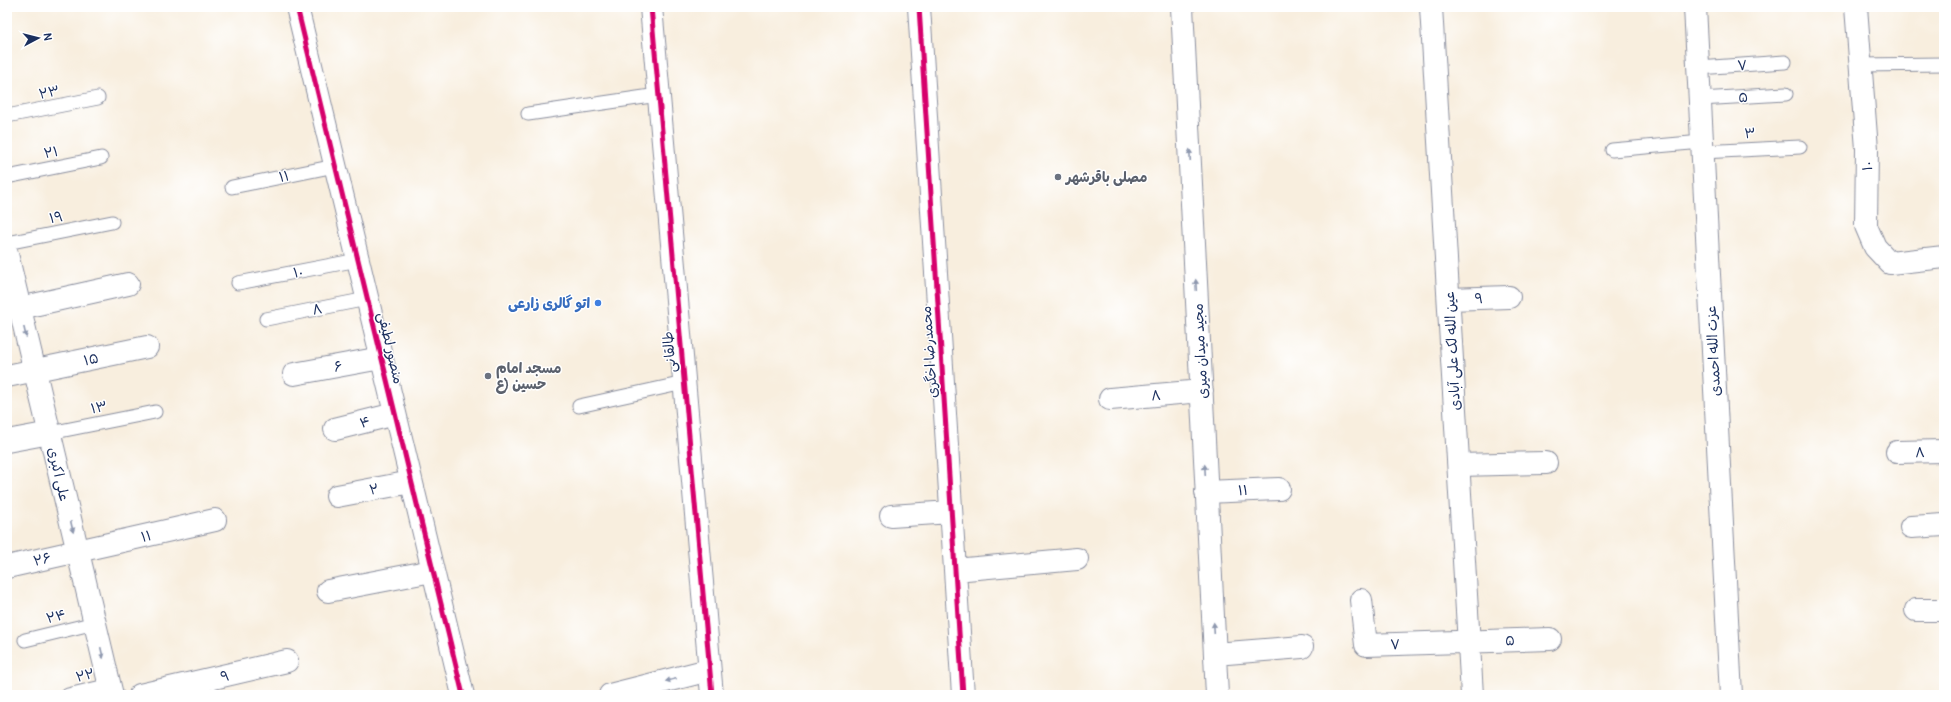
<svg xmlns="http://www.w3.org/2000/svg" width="1951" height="702" font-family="Pangolin,'Playpen Sans Arabic',sans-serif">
<rect width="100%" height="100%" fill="#fff"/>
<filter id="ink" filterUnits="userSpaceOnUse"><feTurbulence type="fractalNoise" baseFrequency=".025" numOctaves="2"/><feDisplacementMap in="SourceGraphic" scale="8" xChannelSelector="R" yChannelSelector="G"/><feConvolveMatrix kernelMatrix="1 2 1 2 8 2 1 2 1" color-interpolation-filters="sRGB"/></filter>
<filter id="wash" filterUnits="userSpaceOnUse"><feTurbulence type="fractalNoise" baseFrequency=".012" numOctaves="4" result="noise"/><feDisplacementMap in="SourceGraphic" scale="16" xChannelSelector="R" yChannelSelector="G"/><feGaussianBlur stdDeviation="0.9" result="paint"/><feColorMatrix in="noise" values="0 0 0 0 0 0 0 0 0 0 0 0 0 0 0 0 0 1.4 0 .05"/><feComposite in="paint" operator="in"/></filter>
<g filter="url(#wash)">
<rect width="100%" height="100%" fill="#f8eede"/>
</g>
<g filter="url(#ink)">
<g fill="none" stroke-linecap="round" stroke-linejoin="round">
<!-- lane casing -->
<g stroke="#8a8e9e" stroke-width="15">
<path id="lane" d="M 1860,65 L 1944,64
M 1698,68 L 1785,62
M 1700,99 L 1786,94
M 528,114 L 658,95
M 7,116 L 98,98
M 1612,150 L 1702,142
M 1702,152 L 1800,147
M 7,177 L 101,158
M 232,187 L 335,166
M 7,243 L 112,222
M 238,283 L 358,260
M 266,319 L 367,299
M 579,406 L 684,383
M 50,433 L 155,412
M 25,640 L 95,623
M 68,695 L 110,685"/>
</g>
<!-- street casing -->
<g stroke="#8a8e9e" stroke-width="24">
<path id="street" d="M 297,7 L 463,695
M 919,7 L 963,695
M 1182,7 L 1217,695
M 1431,7 L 1472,695
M 1695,7 L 1731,695
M 1856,7 L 1867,149 L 1866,226 L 1875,247 L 1890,263 L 1944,257
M 7,254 L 112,695
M 1449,299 L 1509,297
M 20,308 L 128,284
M 294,374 L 381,358
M 7,376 L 147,347
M 1110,399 L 1202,391
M 335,429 L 395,414
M 7,441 L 50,433
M 1897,452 L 1944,451
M 1459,465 L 1546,463
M 1206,492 L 1279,489
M 337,496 L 411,482
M 891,516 L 951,512
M 1911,527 L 1944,525
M 7,567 L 215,520
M 955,570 L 1077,559
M 328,591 L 432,571
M 1361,600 L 1366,645 L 1550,639
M 1916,610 L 1944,610
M 1215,654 L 1302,647
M 140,695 L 287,661"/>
</g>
<!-- secondary casing -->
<g stroke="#8a8e9e" stroke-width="24">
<path id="secondary" d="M 651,7 L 712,695
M 610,695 L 709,670"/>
</g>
<!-- lane -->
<use href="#lane" stroke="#fff" stroke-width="13"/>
<!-- street -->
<use href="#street" stroke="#fff" stroke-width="22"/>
<!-- secondary -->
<use href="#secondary" stroke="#fff" stroke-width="22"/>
<!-- cycleway casing -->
<g stroke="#fff" stroke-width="8">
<path id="cycleway" d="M 297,7 L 463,695
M 651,7 L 712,695
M 919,7 L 963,695"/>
</g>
<!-- cycleway -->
<use href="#cycleway" stroke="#d6006c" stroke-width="5"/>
</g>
<!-- one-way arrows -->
<defs><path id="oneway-solid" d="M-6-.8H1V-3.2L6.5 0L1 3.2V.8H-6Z"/></defs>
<g fill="#8d97ae">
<use href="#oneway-solid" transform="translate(1190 155) rotate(-93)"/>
<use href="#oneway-solid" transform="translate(1196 285) rotate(-93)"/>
<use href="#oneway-solid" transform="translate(25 332) rotate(77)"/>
<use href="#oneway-solid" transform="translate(1205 470) rotate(-93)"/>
<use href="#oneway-solid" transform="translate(72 527) rotate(77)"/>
<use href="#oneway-solid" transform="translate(1214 628) rotate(-93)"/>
<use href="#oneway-solid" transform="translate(102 653) rotate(77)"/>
<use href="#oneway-solid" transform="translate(671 680) rotate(166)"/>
</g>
</g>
<!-- markers -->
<g fill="#6b7280" stroke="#fff" stroke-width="1.5">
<circle cx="1058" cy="177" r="4"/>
<circle cx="488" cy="376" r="4"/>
</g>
<circle fill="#3f7fe0" stroke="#fff" stroke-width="1.5" cx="598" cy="303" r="4"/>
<g text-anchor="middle" stroke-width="3" stroke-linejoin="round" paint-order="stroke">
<!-- street labels -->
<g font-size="14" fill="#1b2f5e" stroke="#fff">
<text transform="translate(1742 65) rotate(-4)" y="5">۷</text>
<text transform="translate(49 92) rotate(-11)" y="5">۲۳</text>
<text transform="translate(1743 97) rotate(-3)" y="5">۵</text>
<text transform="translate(1750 133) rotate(-3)" y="5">۳</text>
<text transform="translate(51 152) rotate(-11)" y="5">۲۱</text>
<text transform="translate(1867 166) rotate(-89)" y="5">۱۰</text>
<text transform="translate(284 176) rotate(-12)" y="5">۱۱</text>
<text transform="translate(56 217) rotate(-11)" y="5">۱۹</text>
<text transform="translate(298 272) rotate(-11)" y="5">۱۰</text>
<text transform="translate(1479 298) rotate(-2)" y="5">۹</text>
<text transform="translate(317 309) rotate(-11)" y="5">۸</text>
<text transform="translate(391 348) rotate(77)" y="5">منصور لطیفی</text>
<text transform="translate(1200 351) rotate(-93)" y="5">مجید میدان میری</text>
<text transform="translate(1452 351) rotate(-93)" y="5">عین الله لک علی آبادی</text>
<text transform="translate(1713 351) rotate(-93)" y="5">عزت الله احمدی</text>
<text transform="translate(669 352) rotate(-95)" y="5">طالقانی</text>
<text transform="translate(929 352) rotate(-94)" y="5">محمدرضا اخگری</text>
<text transform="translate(91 359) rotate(-12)" y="5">۱۵</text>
<text transform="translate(338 366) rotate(-10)" y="5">۶</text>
<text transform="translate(1156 395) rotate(-5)" y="5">۸</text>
<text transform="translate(99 407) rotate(-11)" y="5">۱۳</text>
<text transform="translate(365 422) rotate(-14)" y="5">۴</text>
<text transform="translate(1920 452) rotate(-2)" y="5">۸</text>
<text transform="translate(59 474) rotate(77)" y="5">علی اکبری</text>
<text transform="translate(374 489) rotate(-11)" y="5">۲</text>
<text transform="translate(1243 490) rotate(-3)" y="5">۱۱</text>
<text transform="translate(146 536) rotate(-13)" y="5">۱۱</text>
<text transform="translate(42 559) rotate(-13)" y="5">۲۶</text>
<text transform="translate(56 616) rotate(-14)" y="5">۲۴</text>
<text transform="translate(1510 640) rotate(-2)" y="5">۵</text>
<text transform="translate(1395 644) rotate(-2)" y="5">۷</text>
<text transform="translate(85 675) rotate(-13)" y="5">۲۲</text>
<text transform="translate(225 676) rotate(-13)" y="5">۹</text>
</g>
<!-- worship labels -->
<g font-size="14" font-weight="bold" fill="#5b616d" stroke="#fff" text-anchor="start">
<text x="1066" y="182">مصلی باقرشهر</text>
<text x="496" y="373">مسجد امام<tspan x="496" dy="16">حسین (ع</tspan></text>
</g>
<!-- shop labels -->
<g font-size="14" font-weight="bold" fill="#366cbe" stroke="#fff" text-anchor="end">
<text x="590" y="308">اتو گالری زارعی</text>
</g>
</g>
<!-- margin -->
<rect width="1951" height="702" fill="none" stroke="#fff" stroke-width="24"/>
<!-- north arrow -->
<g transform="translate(38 38) rotate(83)" stroke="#ffffff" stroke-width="3" paint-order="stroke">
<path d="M0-3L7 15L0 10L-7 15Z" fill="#1b2f5e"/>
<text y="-6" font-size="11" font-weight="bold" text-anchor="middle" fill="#1b2f5e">N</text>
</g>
</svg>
